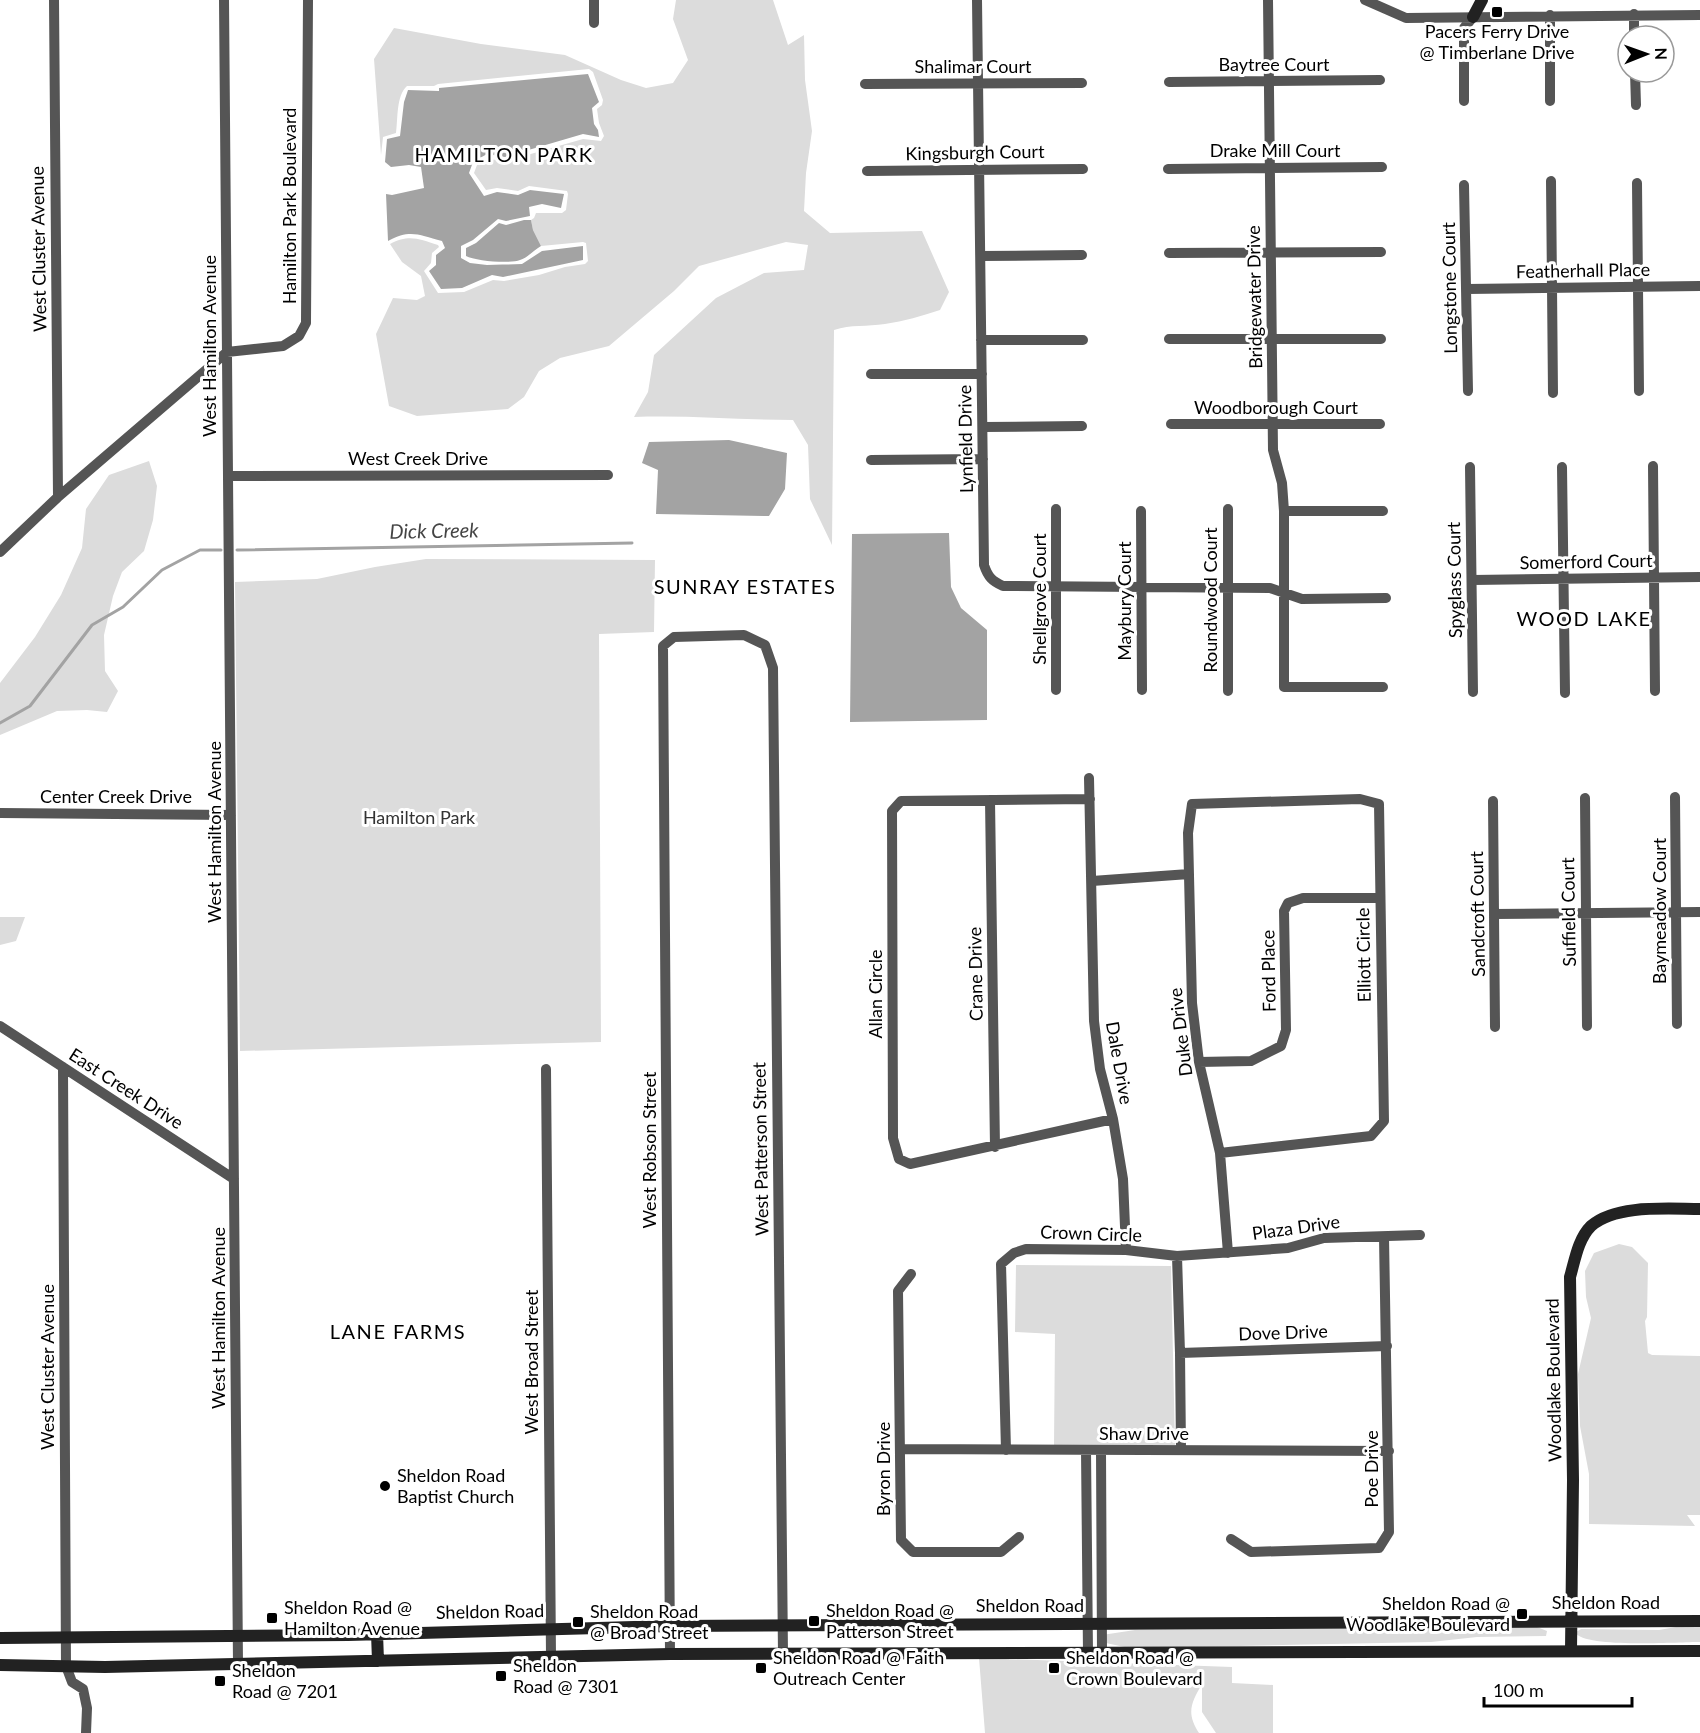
<svg xmlns="http://www.w3.org/2000/svg" width="1700" height="1733" font-family="Lato,sans-serif">
<rect width="100%" height="100%" fill="#fff"/>
<!-- green -->
<path fill="#dcdcdc" d="M 676,0 L 773,0 L 788,45 L 804,35 L 805,80 L 812,131 L 806,173 L 804,211 L 830,233 L 922,231 L 949,292 L 940,310 C 922,316 904,321 885,324 C 867,327 851,324 834,330 L 832,545 L 810,499 L 808,445 L 793,420 C 740,420 688,415 634,417 L 648,392 L 654,355 L 716,298 L 764,273 L 804,270 L 808,245 L 786,242 L 699,266 L 674,291 L 609,346 L 560,358 L 539,371 L 524,397 L 508,409 L 417,416 L 389,406 L 376,334 L 393,298 L 417,300 L 425,296 L 421,276 L 402,262 L 390,244 C 409,234 419,239 438,245 L 439,247 L 432,253 L 431,263 L 424,271 L 438,293 L 464,292 L 493,280 L 504,281 L 539,275 L 565,267 L 585,264 L 588,261 L 586,243 L 583,242 L 541,246 L 533,230 L 531,220 L 534,218 L 536,213 L 562,213 L 566,210 L 568,194 L 567,191 L 529,186 L 518,191 L 497,188 L 486,190 L 474,173 L 477,165 L 488,159 L 506,161 L 583,139 L 601,141 L 604,136 L 599,123 L 597,109 L 602,105 L 603,100 L 593,72 L 589,69 L 438,84 L 434,86 L 407,86 C 396,96 398,119 396,133 L 383,137 L 381,155 L 374,59 L 394,28 L 481,44 L 565,55 L 621,80 L 646,88 L 673,83 L 688,60 L 673,19 Z
M 149,461 L 157,486 L 153,520 L 144,551 L 122,572 L 113,596 L 104,635 L 105,671 L 118,691 L 107,712 L 87,710 L 57,711 L 0,735 L 0,683 L 35,637 L 61,595 L 82,548 L 86,509 L 109,475 Z
M 426,559 L 655,560 L 654,632 L 599,634 L 601,1042 L 240,1051 L 235,582 L 317,579 L 375,567 Z
M 0,917 L 25,917 L 16,941 L 0,945 Z
M 1619,1244 L 1632,1247 L 1648,1263 L 1647,1317 L 1645,1321 L 1648,1353 L 1652,1355 L 1700,1356 L 1700,1515 L 1687,1515 L 1695,1526 L 1589,1524 L 1589,1474 L 1580,1426 L 1578,1374 L 1591,1318 L 1586,1297 L 1585,1271 L 1594,1253 Z
M 1016,1265 L 1171,1266 L 1175,1445 L 1054,1445 L 1055,1334 L 1015,1332 Z
M 1693,1624 L 1700,1624 L 1700,1642 C 1676,1642 1592,1648 1576,1634 L 1576,1632 L 1581,1629 L 1659,1630 Z
M 1537,1627 L 1547,1631 L 1546,1636 L 1477,1637 L 1431,1642 L 1239,1646 L 1129,1648 L 1106,1643 L 1102,1635 L 1135,1630 Z
M 979,1658 L 1232,1667 L 1232,1683 L 1273,1685 L 1273,1733 L 1216,1733 L 1202,1712 L 1202,1684 C 1191,1703 1186,1713 1199,1733 L 985,1733 Z"/>
<!-- water -->
<path fill="#a3a3a3" d="M 588,74 L 599,102 L 592,108 L 594,124 L 598,130 L 599,137 L 583,134 L 505,157 L 487,154 L 473,162 L 469,173 L 484,196 L 497,192 L 518,195 L 530,190 L 564,194 L 561,208 L 542,204 L 529,207 L 530,216 L 506,221 L 498,219 L 473,240 L 461,246 L 461,258 L 470,263 L 487,265 L 522,264 L 542,251 L 583,246 L 583,260 L 503,277 L 492,275 L 462,288 L 441,289 L 429,271 L 436,265 L 436,255 L 445,248 L 442,241 C 419,235 410,229 388,241 L 386,194 L 392,195 L 424,188 L 421,167 L 409,165 L 391,167 L 385,162 L 387,139 L 400,136 L 404,102 L 408,90 L 439,91 L 439,88 Z
M 524,220 L 531,220 L 533,230 L 541,246 C 534,250 527,258 520,260 C 510,264 475,261 466,256 L 466,248 L 476,243 L 499,223 L 506,225 Z
M 729,440 L 787,453 L 785,489 L 769,516 L 656,514 L 658,470 L 642,463 L 649,442 Z
M 949,533 L 951,587 L 961,608 L 987,630 L 987,720 L 850,722 L 852,534 Z"/>
<g fill="none" stroke-linecap="round" stroke-linejoin="round">
<!-- stream -->
<path stroke="#a3a3a3" stroke-width="3" d="M 237,550 L 632,543
M 0,723 L 30,706 L 92,625 L 123,607 L 162,570 L 200,550 L 221,550"/>
<!-- street -->
<path stroke="#555" stroke-width="10" d="M 54,0 L 58,497
M 224,0 L 238,1664
M 594,0 L 594,23
M 977,0 L 984,565 C 988,577 992,581 1003,586 L 1270,588 L 1302,599 L 1386,598
M 1268,0 L 1273,450 L 1282,483 L 1284,511 L 1284,687 L 1383,687
M 1365,0 L 1406,18 L 1700,15
M 1634,14 L 1634,36
M 1550,15 L 1550,101
M 1635,72 L 1636,105
M 1169,82 L 1380,80
M 865,84 L 1082,83
M 1464,101 L 1464,28 L 1473,17
M 1168,169 L 1382,167
M 867,171 L 1083,169
M 1551,181 L 1553,393
M 1637,183 L 1639,391
M 1464,185 L 1468,391
M 1169,253 L 1381,252
M 981,256 L 1082,255
M 1467,289 L 1700,286
M 1169,339 L 1381,339
M 981,340 L 1083,340
M 871,374 L 982,374
M 1171,424 L 1380,424
M 983,427 L 1082,426
M 871,460 L 983,459
M 1653,466 L 1655,691
M 1470,467 L 1473,692
M 1562,467 L 1565,693
M 228,476 L 608,475
M 1056,509 L 1056,690
M 1228,509 L 1228,691
M 1141,511 L 1142,690
M 1284,511 L 1383,511
M 0,552 L 58,497 L 227,352 L 283,346 L 299,336 L 306,323 L 308,0
M 1473,580 L 1700,577
M 1089,778 L 1094,1021 L 1100,1069 L 1113,1119 L 1123,1179 L 1126,1250
M 1675,797 L 1677,1024
M 1585,798 L 1587,1026
M 1090,799 L 901,801 L 892,811 L 893,1138 L 899,1159 L 910,1164 L 1113,1119
M 990,800 L 995,1147
M 1493,801 L 1495,1027
M 0,813 L 231,815
M 1092,881 L 1189,874
M 1494,914 L 1700,912
M 0,1026 L 234,1179
M 1199,1062 L 1251,1061 L 1281,1046 L 1286,1030 L 1284,911 L 1288,903 L 1303,898 L 1380,898
M 63,1067 L 66,1666 L 72,1682 L 83,1689 L 87,1708 L 86,1733
M 546,1069 L 551,1656
M 1220,1153 L 1371,1136 L 1384,1121 L 1379,804 L 1360,799 L 1192,804 L 1188,833 L 1192,1003 L 1199,1062 L 1220,1153 L 1228,1253
M 1177,1256 L 1180,1353 L 1181,1450
M 911,1274 L 898,1291 L 901,1540 L 913,1552 L 1001,1552 L 1019,1537
M 1180,1353 L 1387,1346
M 900,1449 L 1389,1451
M 1006,1450 L 1001,1264 L 1014,1253 L 1026,1249 L 1126,1250 L 1177,1256 L 1288,1248 L 1324,1238 L 1420,1235
M 1086,1450 L 1088,1653
M 1101,1450 L 1102,1652
M 1231,1539 L 1251,1552 L 1379,1548 L 1389,1532 L 1384,1237
M 670,1654 L 663,646 L 674,637 L 744,635 L 765,645 L 773,668 L 783,1654"/>
<!-- secondary -->
<path stroke="#222" stroke-width="12" d="M 1473,17 L 1482,0
M 377,1633 L 378,1661
M 0,1638 L 348,1635 L 670,1626 L 1700,1621
M 1571,1650 L 1573,1480 L 1570,1277 C 1575,1260 1578,1239 1591,1226 C 1616,1204 1669,1209 1700,1209
M 0,1665 L 105,1667 L 670,1654 L 1700,1651"/>
</g>
<!-- markers -->
<g fill="#000" stroke="#fff" stroke-width="2">
<rect x="1491" y="6" width="12" height="12" rx="3"/>
<circle cx="385" cy="1486" r="6"/>
<rect x="1516" y="1608" width="12" height="12" rx="3"/>
<rect x="266" y="1612" width="12" height="12" rx="3"/>
<rect x="808" y="1615" width="12" height="12" rx="3"/>
<rect x="572" y="1616" width="12" height="12" rx="3"/>
<rect x="755" y="1662" width="12" height="12" rx="3"/>
<rect x="1048" y="1662" width="12" height="12" rx="3"/>
<rect x="495" y="1670" width="12" height="12" rx="3"/>
<rect x="214" y="1675" width="12" height="12" rx="3"/>
</g>
<g text-anchor="middle" stroke-width="6" stroke-linejoin="round" paint-order="stroke">
<!-- poi labels -->
<g font-size="18" fill="#000" stroke="#fff" text-anchor="start">
<text x="1497" y="38" text-anchor="middle">Pacers Ferry Drive<tspan x="1497" dy="21">@ Timberlane Drive</tspan></text>
<text x="397" y="1482">Sheldon Road<tspan x="397" dy="21">Baptist Church</tspan></text>
<text x="1510" y="1610" text-anchor="end">Sheldon Road @<tspan x="1510" dy="21">Woodlake Boulevard</tspan></text>
<text x="284" y="1614">Sheldon Road @<tspan x="284" dy="21">Hamilton Avenue</tspan></text>
<text x="826" y="1617">Sheldon Road @<tspan x="826" dy="21">Patterson Street</tspan></text>
<text x="590" y="1618">Sheldon Road<tspan x="590" dy="21">@ Broad Street</tspan></text>
<text x="773" y="1664">Sheldon Road @ Faith<tspan x="773" dy="21">Outreach Center</tspan></text>
<text x="1066" y="1664">Sheldon Road @<tspan x="1066" dy="21">Crown Boulevard</tspan></text>
<text x="513" y="1672">Sheldon<tspan x="513" dy="21">Road @ 7301</tspan></text>
<text x="232" y="1677">Sheldon<tspan x="232" dy="21">Road @ 7201</tspan></text>
</g>
<!-- street labels -->
<g font-size="18" fill="#000" stroke="#fff">
<text x="1274" y="71">Baytree Court</text>
<text x="973" y="73">Shalimar Court</text>
<text x="1275" y="157">Drake Mill Court</text>
<text transform="translate(975 153) rotate(-1)" y="6">Kingsburgh Court</text>
<text transform="translate(290 206) rotate(-90)" y="6">Hamilton Park Boulevard</text>
<text transform="translate(39 249) rotate(-91)" y="6">West Cluster Avenue</text>
<text transform="translate(1583 271) rotate(-1)" y="6">Featherhall Place</text>
<text transform="translate(1450 288) rotate(-91)" y="6">Longstone Court</text>
<text transform="translate(1255 297) rotate(-91)" y="6">Bridgewater Drive</text>
<text transform="translate(210 346) rotate(-90)" y="6">West Hamilton Avenue</text>
<text x="1276" y="414">Woodborough Court</text>
<text transform="translate(966 439) rotate(-91)" y="6">Lynfield Drive</text>
<text x="418" y="465">West Creek Drive</text>
<text transform="translate(1586 562) rotate(-1)" y="6">Somerford Court</text>
<text transform="translate(1455 580) rotate(-91)" y="6">Spyglass Court</text>
<text transform="translate(1040 599) rotate(-90)" y="6">Shellgrove Court</text>
<text transform="translate(1211 600) rotate(-90)" y="6">Roundwood Court</text>
<text transform="translate(1125 601) rotate(-90)" y="6">Maybury Court</text>
<text x="116" y="803">Center Creek Drive</text>
<text transform="translate(215 832) rotate(-90)" y="6">West Hamilton Avenue</text>
<text transform="translate(1660 911) rotate(-90)" y="6">Baymeadow Court</text>
<text transform="translate(1569 912) rotate(-91)" y="6">Suffield Court</text>
<text transform="translate(1478 914) rotate(-91)" y="6">Sandcroft Court</text>
<text transform="translate(1364 955) rotate(-91)" y="6">Elliott Circle</text>
<text transform="translate(1269 971) rotate(-91)" y="6">Ford Place</text>
<text transform="translate(976 974) rotate(-91)" y="6">Crane Drive</text>
<text transform="translate(876 994) rotate(-90)" y="6">Allan Circle</text>
<text transform="translate(1181 1032) rotate(-97)" y="6">Duke Drive</text>
<text transform="translate(1119 1063) rotate(80)" y="6">Dale Drive</text>
<text transform="translate(126 1089) rotate(33)" y="6">East Creek Drive</text>
<text transform="translate(761 1149) rotate(-91)" y="6">West Patterson Street</text>
<text transform="translate(650 1150) rotate(-90)" y="6">West Robson Street</text>
<text transform="translate(1296 1228) rotate(-8)" y="6">Plaza Drive</text>
<text transform="translate(1091 1234) rotate(2)" y="6">Crown Circle</text>
<text transform="translate(219 1318) rotate(-90)" y="6">West Hamilton Avenue</text>
<text transform="translate(1283 1333) rotate(-2)" y="6">Dove Drive</text>
<text transform="translate(532 1362) rotate(-90)" y="6">West Broad Street</text>
<text transform="translate(48 1367) rotate(-90)" y="6">West Cluster Avenue</text>
<text transform="translate(1554 1380) rotate(-91)" y="6">Woodlake Boulevard</text>
<text x="1144" y="1440">Shaw Drive</text>
<text transform="translate(884 1469) rotate(-90)" y="6">Byron Drive</text>
<text transform="translate(1372 1469) rotate(-90)" y="6">Poe Drive</text>
<text x="1606" y="1609">Sheldon Road</text>
<text x="1030" y="1612">Sheldon Road</text>
<text transform="translate(490 1612) rotate(-1)" y="6">Sheldon Road</text>
</g>
<!-- park labels -->
<g font-size="18" fill="#333" stroke="#fff">
<text x="419" y="824">Hamilton Park</text>
</g>
<!-- neighbourhood labels -->
<g font-size="20" letter-spacing="1.5" fill="#000" stroke="#fff">
<text x="504" y="162">HAMILTON PARK</text>
<text x="745" y="594">SUNRAY ESTATES</text>
<text x="1584" y="626">WOOD LAKE</text>
<text x="398" y="1339">LANE FARMS</text>
</g>
<!-- water labels -->
<g font-size="20" font-style="italic" fill="#444" stroke="#fff">
<text transform="translate(434 531) rotate(-1)" y="7">Dick Creek</text>
</g>
</g>
<!-- north arrow -->
<g transform="translate(1646 54) rotate(89)"><circle r="28" fill="#ffffff" stroke="#999999" stroke-width="1.5"/>
<path d="M0-4.5L10 22L0 15L-10 22Z" fill="#000000"/>
<text y="-9" font-size="16" font-weight="bold" text-anchor="middle" fill="#000000">N</text>
</g>
<!-- scale -->
<path d="M1484 1697v9h148v-9" fill="none" stroke="#000000" stroke-width="3"/>
<text x="1493" y="1697" font-size="18" fill="#000000" stroke="#ffffff" stroke-width="4.5" paint-order="stroke">100 m</text>
</svg>
